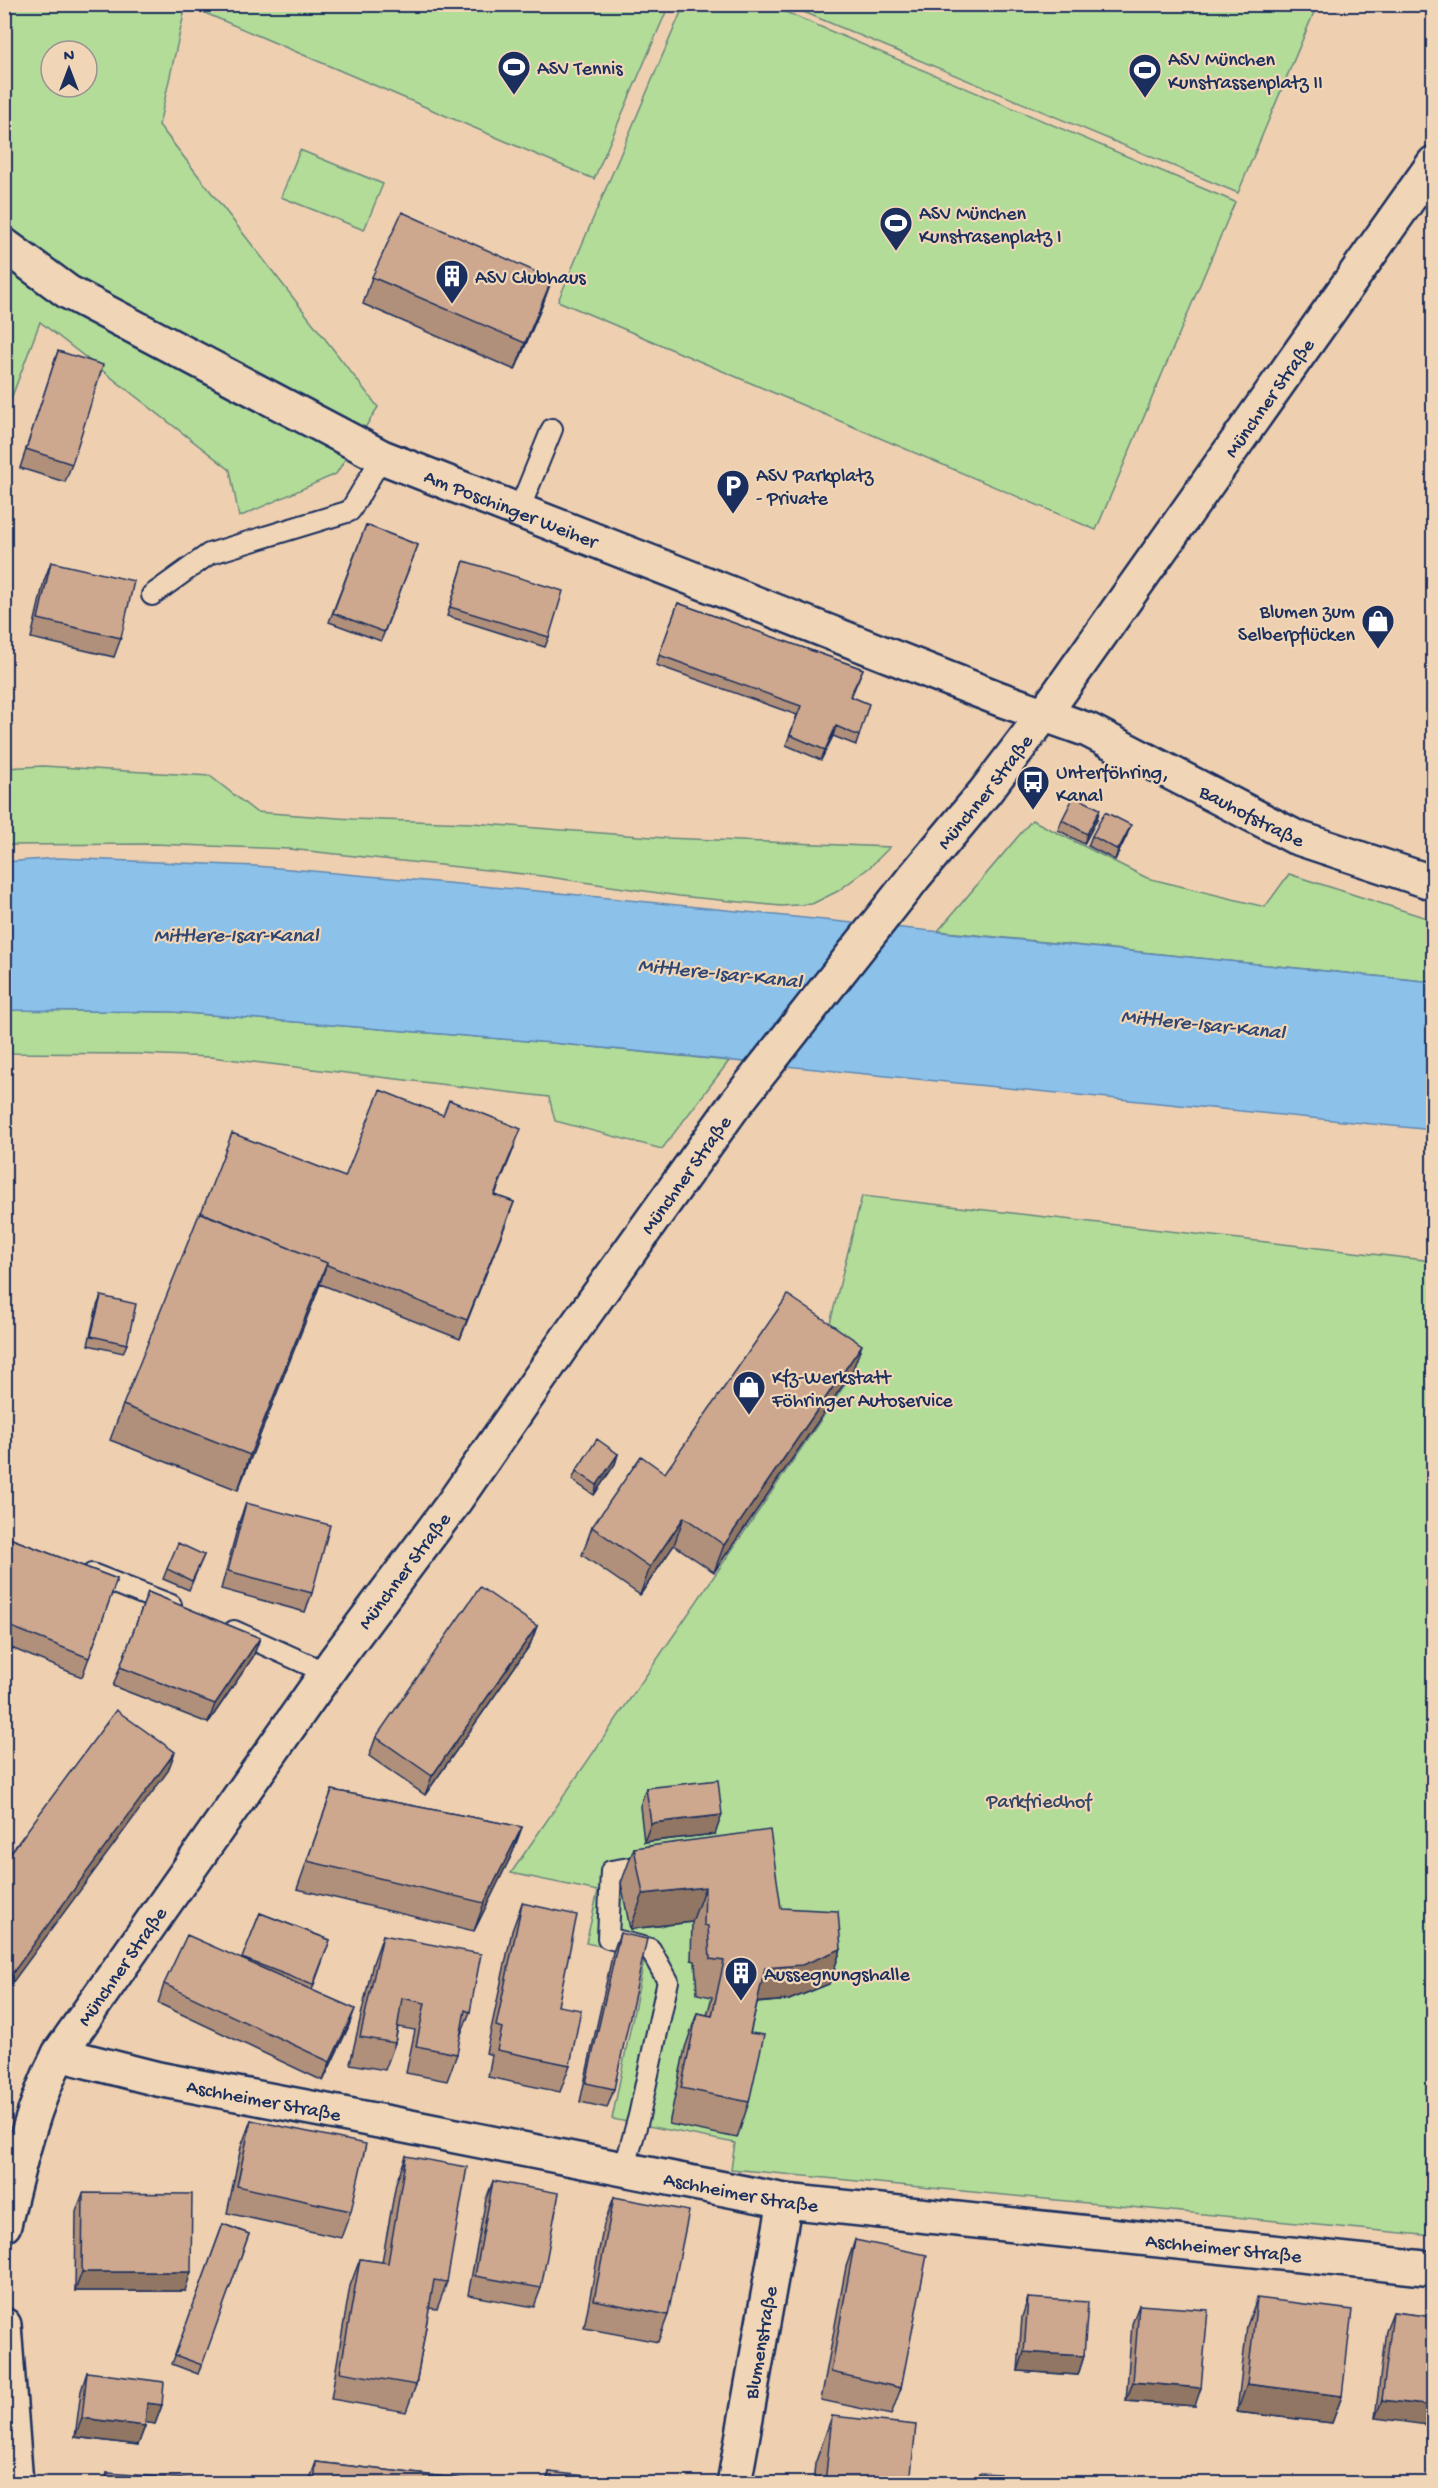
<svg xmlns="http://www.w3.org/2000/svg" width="1438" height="2488" font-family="'Gochi Hand',sans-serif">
<rect width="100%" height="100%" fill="#eed0b0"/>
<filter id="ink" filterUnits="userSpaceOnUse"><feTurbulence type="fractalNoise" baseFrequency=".0167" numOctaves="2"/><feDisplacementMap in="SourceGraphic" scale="12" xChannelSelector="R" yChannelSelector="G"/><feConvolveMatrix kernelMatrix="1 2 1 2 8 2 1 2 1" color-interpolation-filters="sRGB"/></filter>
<g filter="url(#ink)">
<!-- green -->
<path fill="#b3dc98" stroke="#67867b" stroke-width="1.5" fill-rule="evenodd" d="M 5,5 L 186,5 L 159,125 L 378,407 L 336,474 L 239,517 L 230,470 L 40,322 L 5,415 ZM 51,51 L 87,51 L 87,87 L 51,87 Z
M 208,5 L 208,4 L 669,5 L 594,179 L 205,13 Z
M 684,5 L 769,5 L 1235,202 L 1096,530 L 558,301 Z
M 787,5 L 1317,4 L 1317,5 L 1238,193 Z
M 300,150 L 383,184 L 364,230 L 281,197 Z
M 43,766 L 210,776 L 256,812 L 352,819 L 472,823 L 665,838 L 890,847 L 870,867 L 838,891 L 812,904 L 781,906 L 679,896 L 542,876 L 289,849 L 153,844 L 5,845 L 5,768 Z
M 1032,820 L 1147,878 L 1265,907 L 1289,874 L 1433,920 L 1433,982 L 938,931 Z
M 5,1010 L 173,1012 L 552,1043 L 729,1061 L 662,1149 L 555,1121 L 549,1097 L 211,1057 L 138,1054 L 5,1053 Z
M 862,1196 L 1433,1261 L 1433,2236 L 731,2169 L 735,2143 L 612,2119 L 645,1956 L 586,1943 L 598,1891 L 511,1873 L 853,1373 L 823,1351 Z"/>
<!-- water -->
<path fill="#8cc2ea" stroke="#5f87b2" stroke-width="1.5" d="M 58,858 L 256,866 L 559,893 L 1433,982 L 1433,1130 L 552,1043 L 173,1012 L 5,1010 L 5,862 Z"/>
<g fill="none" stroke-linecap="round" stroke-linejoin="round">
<!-- service casing -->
<g stroke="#1b2f5e" stroke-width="24">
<path id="service" d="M 519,510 L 552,429
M 152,595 L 209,554 L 350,511 L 382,457
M 92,1574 L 171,1605
M 234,1631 L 327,1673
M 624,2170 L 639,2116 L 668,1981 L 650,1949 L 608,1938 L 611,1871 L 653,1864"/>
</g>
<!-- minor casing -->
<g stroke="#1b2f5e" stroke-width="38">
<g id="minor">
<path id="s1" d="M 4,245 L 68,292 L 382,457 L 1000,699 L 1088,730 L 1295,837 L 1434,883"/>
<path id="s2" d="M 59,2054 L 158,2079 L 395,2124 L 785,2201 L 1434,2269"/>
<path id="s3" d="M 734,2484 L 785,2201"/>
</g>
</g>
<!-- secondary casing -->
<g stroke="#1b2f5e" stroke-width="38">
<g id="secondary">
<path id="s4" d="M 4,2225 C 18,2167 32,2107 59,2054 L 335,1661 L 452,1505 L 564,1343 L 733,1107 L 914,877 L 985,792 L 1045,713 L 1434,163"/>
<path d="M 4,2325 L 16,2484"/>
</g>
</g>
<!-- service -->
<use href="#service" stroke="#f0d6b7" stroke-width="20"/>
<!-- minor -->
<use href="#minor" stroke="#f0d6b7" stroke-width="33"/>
<!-- secondary -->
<use href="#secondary" stroke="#f0d6b7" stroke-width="33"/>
</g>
<!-- wall -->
<path fill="#b0907a" stroke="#1b2f5e" stroke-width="1.5" d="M 372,277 L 552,279 L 542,306 L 515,370 L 363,304 Z
M 58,351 L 72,464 L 65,482 L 20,468 Z
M 366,525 L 418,545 L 381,641 L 329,622 Z
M 464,561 L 549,637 L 545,647 L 447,616 Z
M 51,562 L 121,638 L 114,657 L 31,638 L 44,581 Z
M 678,603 L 863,669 L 851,697 L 859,736 L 856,745 L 833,736 L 821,760 L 786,745 L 797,715 L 656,665 Z
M 1097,819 L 1084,844 L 1058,830 L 1062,820 Z
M 1127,835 L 1115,860 L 1088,846 L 1092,836 Z
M 514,1148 L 495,1195 L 514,1202 L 460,1339 L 320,1284 L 238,1490 L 110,1440 L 123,1405 L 345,1177 Z
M 101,1296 L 127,1344 L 123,1353 L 88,1345 L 97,1306 Z
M 852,1372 L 714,1572 L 674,1545 L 640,1595 L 582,1555 L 592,1527 L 665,1473 Z
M 618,1454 L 615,1464 L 594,1495 L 572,1480 L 576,1471 Z
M 246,1503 L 312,1593 L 305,1612 L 221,1589 L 239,1522 Z
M 4,1536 L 117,1579 L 82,1677 L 4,1645 Z
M 204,1555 L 189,1590 L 163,1579 L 167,1569 Z
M 148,1592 L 260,1638 L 253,1657 L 208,1723 L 113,1686 Z
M 537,1626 L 530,1645 L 425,1795 L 369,1756 L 376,1737 Z
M 646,1788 L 715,1834 L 644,1842 L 640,1806 Z
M 332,1790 L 522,1827 L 512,1854 L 474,1931 L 297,1889 Z
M 634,1848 L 781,1908 L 841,1949 L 829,1984 L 789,2000 L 757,2003 L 750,2033 L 749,2102 L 737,2138 L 669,2124 L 685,2048 L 697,2013 L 707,2015 L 712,1997 L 697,1994 L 695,1961 L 691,1960 L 692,1922 L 630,1929 L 621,1883 Z
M 522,1903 L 558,2006 L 570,2065 L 560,2092 L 488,2077 L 492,2055 L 486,2053 L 512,1931 Z
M 260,1913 L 330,1940 L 312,1990 L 348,2028 L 323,2081 L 158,2003 L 164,1984 L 242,1959 Z
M 620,1933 L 614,2089 L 607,2108 L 580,2102 L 613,1952 Z
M 383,1935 L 470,2012 L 459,2039 L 457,2054 L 447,2081 L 406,2073 L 415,2030 L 398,2027 L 395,2043 L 385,2070 L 350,2064 L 373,1963 Z
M 251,2120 L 351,2211 L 341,2238 L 227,2213 L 241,2147 Z
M 406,2156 L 447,2282 L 437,2309 L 429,2308 L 416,2385 L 406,2412 L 331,2399 L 350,2286 L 360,2259 L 382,2262 L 396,2183 Z
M 493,2181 L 541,2288 L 534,2307 L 468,2295 L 486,2199 Z
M 83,2193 L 185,2291 L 75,2291 L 76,2212 Z
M 614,2197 L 668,2315 L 658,2342 L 584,2328 L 604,2224 Z
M 223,2224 L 249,2234 L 198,2374 L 172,2364 Z
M 855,2240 L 901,2388 L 891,2415 L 821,2400 L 846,2267 Z
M 1028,2298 L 1084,2356 L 1078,2375 L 1018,2371 L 1022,2317 Z
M 1257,2298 L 1342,2396 L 1332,2423 L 1237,2412 L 1247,2326 Z
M 1139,2305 L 1195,2406 L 1126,2401 L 1132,2324 Z
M 1393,2312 L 1434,2317 L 1375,2418 L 1386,2330 Z
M 87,2372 L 162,2405 L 155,2424 L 145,2422 L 145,2426 L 138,2445 L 75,2437 L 81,2391 Z
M 832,2416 L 910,2484 L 813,2484 L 815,2464 Z
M 316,2462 L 506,2484 L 308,2484 Z
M 549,2472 L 621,2484 L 545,2484 Z
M 107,2473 L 190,2484 L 104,2484 Z
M 979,2473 L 1000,2484 L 976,2484 Z"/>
<!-- shaded-wall -->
<path fill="#907663" stroke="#1b2f5e" stroke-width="1.5" d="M 552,279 L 542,306 L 515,370 L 525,343 Z
M 836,726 L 833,736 L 821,760 L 825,750 Z
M 1100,809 L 1097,819 L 1084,844 L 1087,834 Z
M 1131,825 L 1127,835 L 1115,860 L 1118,850 Z
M 514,1202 L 507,1221 L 460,1339 L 467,1320 Z
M 327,1263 L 315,1298 L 238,1490 L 250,1455 Z
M 862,1345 L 852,1372 L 714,1572 L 724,1545 Z
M 618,1454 L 615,1464 L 594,1495 L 597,1485 Z
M 684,1517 L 674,1545 L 640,1595 L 650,1567 Z
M 537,1626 L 530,1645 L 425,1795 L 432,1776 Z
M 260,1638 L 253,1657 L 208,1723 L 215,1704 Z
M 175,1752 L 168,1771 L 4,1994 L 4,1979 Z
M 722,1815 L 715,1834 L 644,1842 L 651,1823 Z
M 522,1827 L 512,1854 L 474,1931 L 484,1903 Z
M 705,1887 L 692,1922 L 630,1929 L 643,1894 Z
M 841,1949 L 829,1984 L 789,2000 L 753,2003 L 765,1968 Z
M 355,2009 L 348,2028 L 323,2081 L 330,2062 Z
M 82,2272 L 191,2272 L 185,2291 L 75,2291 Z
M 1024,2352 L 1084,2356 L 1078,2375 L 1018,2371 Z
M 1133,2382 L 1201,2388 L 1195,2406 L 1126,2401 Z
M 1247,2384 L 1342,2396 L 1332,2423 L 1237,2412 Z
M 1382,2400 L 1434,2406 L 1434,2426 L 1375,2418 Z
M 147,2403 L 162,2405 L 155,2424 L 141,2422 Z
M 82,2418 L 145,2426 L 138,2445 L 75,2437 Z"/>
<!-- building -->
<path fill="#cda88e" stroke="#1b2f5e" stroke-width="1.5" d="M 402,212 L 552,279 L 525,343 L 372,277 Z
M 58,351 L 103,365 L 72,464 L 26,449 Z
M 366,525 L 418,545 L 384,632 L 333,613 Z
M 464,561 L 563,591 L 549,637 L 450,607 Z
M 51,562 L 134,581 L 121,638 L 38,619 Z
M 678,603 L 863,669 L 850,696 L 869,704 L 859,736 L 836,726 L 825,750 L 790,735 L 801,706 L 659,655 Z
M 1074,796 L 1100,809 L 1087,834 L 1062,820 Z
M 1105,812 L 1131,825 L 1118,850 L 1092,836 Z
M 380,1090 L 443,1115 L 449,1100 L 521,1129 L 494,1195 L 514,1202 L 467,1320 L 327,1265 L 327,1263 L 201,1213 L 232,1133 L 345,1177 Z
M 200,1212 L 327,1263 L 250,1455 L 123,1405 Z
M 788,1295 L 862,1345 L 724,1545 L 684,1517 L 650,1567 L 592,1527 L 641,1456 L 665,1473 Z
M 101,1296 L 136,1304 L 127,1344 L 91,1336 Z
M 597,1439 L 618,1454 L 597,1485 L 576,1471 Z
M 246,1503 L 330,1525 L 312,1593 L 228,1571 Z
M 4,1536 L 117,1579 L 89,1658 L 4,1624 Z
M 178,1543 L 204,1555 L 192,1581 L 167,1569 Z
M 480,1587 L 537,1626 L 432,1776 L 376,1737 Z
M 148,1592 L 260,1638 L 215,1704 L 120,1667 Z
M 116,1710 L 175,1752 L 9,1978 L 4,1979 L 4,1862 Z
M 718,1780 L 722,1815 L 651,1823 L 646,1788 Z
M 332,1790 L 522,1827 L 484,1903 L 307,1861 Z
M 770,1830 L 781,1908 L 838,1911 L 841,1949 L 802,1965 L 765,1968 L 750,2033 L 764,2035 L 749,2102 L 681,2088 L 697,2013 L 712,2016 L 724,1961 L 710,1959 L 708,1926 L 704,1925 L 705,1887 L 643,1894 L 634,1848 Z
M 522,1903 L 577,1915 L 558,2006 L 581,2010 L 570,2065 L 497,2050 L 502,2028 L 496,2026 Z
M 260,1913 L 330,1940 L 313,1985 L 242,1958 Z
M 620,1933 L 647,1939 L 614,2089 L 586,2083 Z
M 187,1935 L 355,2009 L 330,2062 L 164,1984 Z
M 383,1935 L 481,1954 L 470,2012 L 465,2010 L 457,2054 L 416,2046 L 425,2003 L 402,1998 L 395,2043 L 360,2037 Z
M 251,2120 L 366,2144 L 351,2211 L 237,2186 Z
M 406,2156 L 467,2167 L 447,2282 L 434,2280 L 416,2385 L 340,2372 L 360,2259 L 388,2263 Z
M 493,2181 L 559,2193 L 541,2288 L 475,2276 Z
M 83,2193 L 192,2194 L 191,2272 L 82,2272 Z
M 614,2197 L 689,2211 L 668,2315 L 594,2300 Z
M 223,2224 L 249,2234 L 202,2365 L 175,2355 Z
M 855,2240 L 927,2255 L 901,2388 L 831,2372 Z
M 1028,2298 L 1088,2302 L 1084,2356 L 1024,2352 Z
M 1257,2298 L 1352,2310 L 1342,2396 L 1247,2384 Z
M 1139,2305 L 1208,2310 L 1201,2388 L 1133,2382 Z
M 1393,2312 L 1434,2317 L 1434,2406 L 1382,2400 Z
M 87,2372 L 164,2382 L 162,2405 L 147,2403 L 145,2426 L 82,2418 Z
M 832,2416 L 916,2425 L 910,2484 L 825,2484 Z
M 316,2462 L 506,2484 L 314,2484 Z
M 549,2472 L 622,2480 L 621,2484 L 548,2484 Z
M 107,2473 L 191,2479 L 190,2484 L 107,2484 Z
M 979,2473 L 1000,2474 L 1000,2484 L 979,2484 Z"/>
</g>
<!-- icons -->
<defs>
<g id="stadium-pin" transform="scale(1.725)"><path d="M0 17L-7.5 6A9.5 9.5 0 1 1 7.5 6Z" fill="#1b2f5e" stroke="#f0d6b7"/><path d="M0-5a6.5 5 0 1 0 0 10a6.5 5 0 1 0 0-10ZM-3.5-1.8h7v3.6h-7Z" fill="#fff"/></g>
<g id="building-pin" transform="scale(1.725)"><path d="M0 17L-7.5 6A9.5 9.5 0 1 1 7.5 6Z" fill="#1b2f5e" stroke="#f0d6b7"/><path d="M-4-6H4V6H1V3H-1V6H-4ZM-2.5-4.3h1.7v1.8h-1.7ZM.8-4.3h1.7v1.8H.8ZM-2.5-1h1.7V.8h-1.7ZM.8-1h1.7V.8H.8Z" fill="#fff"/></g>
<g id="parking-pin" transform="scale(1.725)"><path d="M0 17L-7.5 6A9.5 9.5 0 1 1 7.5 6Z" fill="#1b2f5e" stroke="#f0d6b7"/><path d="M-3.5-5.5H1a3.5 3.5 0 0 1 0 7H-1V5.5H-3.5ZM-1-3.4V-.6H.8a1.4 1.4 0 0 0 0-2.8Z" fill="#fff"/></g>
<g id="shop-pin" transform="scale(1.725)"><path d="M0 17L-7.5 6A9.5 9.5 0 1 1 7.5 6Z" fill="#1b2f5e" stroke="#f0d6b7"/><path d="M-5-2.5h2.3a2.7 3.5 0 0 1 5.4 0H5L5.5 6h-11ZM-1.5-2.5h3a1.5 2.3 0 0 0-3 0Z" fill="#fff"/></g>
<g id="bus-pin" transform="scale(1.725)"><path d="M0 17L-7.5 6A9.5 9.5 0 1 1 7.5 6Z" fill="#1b2f5e" stroke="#f0d6b7"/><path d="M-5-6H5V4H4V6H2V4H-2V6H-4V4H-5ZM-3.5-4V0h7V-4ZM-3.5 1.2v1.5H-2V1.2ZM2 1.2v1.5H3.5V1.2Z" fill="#fff"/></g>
</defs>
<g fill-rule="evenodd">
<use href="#stadium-pin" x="514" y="67"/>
<use href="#stadium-pin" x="1145" y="70"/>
<use href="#stadium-pin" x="896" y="223"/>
<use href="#building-pin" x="452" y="276"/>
<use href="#parking-pin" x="733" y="486"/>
<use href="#shop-pin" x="1378" y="621"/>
<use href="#bus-pin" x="1033" y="782"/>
<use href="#shop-pin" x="749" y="1387"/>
<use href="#building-pin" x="741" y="1973"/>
</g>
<g text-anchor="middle" stroke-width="4.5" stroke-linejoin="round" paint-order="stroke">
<!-- poi labels -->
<g font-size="20" fill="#1b2f5e" stroke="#f0d6b7" text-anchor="start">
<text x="1168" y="65">ASV München<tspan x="1168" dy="23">Kunstrassenplatz II</tspan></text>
<text x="537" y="74">ASV Tennis</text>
<text x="919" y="219">ASV München<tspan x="919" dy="23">Kunstrasenplatz I</tspan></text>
<text x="475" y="283">ASV Clubhaus</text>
<text x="756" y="481">ASV Parkplatz<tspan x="756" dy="23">- Private</tspan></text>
<text x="1355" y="617" text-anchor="end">Blumen zum<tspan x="1355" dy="23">Selberpflücken</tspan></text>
<text x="1056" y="778">Unterföhring,<tspan x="1056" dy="23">Kanal</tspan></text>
<text x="772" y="1383">Kfz-Werkstatt<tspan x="772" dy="23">Föhringer Autoservice</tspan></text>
<text x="764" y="1980">Aussegnungshalle</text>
</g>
<!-- street labels -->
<g font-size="20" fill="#1b2f5e" stroke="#f0d6b7">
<text dy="7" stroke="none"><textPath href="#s4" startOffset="2232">Münchner Straße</textPath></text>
<text dy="7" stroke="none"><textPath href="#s1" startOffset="573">Am Poschinger Weiher</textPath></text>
<text dy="7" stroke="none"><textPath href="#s4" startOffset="1746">Münchner Straße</textPath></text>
<text dy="7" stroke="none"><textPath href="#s1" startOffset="1376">Bauhofstraße</textPath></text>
<text dy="7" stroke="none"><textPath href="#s4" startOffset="1260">Münchner Straße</textPath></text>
<text dy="7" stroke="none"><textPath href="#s4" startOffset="774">Münchner Straße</textPath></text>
<text dy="7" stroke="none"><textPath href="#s4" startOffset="288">Münchner Straße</textPath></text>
<text dy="7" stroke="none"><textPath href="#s2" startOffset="210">Aschheimer Straße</textPath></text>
<text dy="7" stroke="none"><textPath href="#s2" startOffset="696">Aschheimer Straße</textPath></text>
<text dy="7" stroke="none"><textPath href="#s2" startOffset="1182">Aschheimer Straße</textPath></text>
<text dy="7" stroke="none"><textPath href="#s3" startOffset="144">Blumenstraße</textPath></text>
</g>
<!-- park labels -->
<g font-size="20" fill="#324967" stroke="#f0d6b7">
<text x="1039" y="1807">Parkfriedhof</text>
</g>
<!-- water labels -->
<g font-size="21" font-style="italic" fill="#2c4573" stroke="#f0d6b7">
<text x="236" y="941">Mittlere-Isar-Kanal</text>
<text transform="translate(720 972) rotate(6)" y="7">Mittlere-Isar-Kanal</text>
<text transform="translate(1203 1023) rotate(6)" y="7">Mittlere-Isar-Kanal</text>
</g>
</g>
<!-- margin -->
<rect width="1438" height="2488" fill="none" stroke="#f0d6b7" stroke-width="24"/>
<rect x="12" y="12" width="1414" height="2464" fill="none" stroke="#1b2f5e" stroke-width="2" filter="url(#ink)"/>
<!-- north arrow -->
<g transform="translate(69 69)"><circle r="28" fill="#f0d6b7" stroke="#9b9393" stroke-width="1.5"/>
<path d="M0-4.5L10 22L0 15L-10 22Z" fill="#1b2f5e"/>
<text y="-9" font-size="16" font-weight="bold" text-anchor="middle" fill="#1b2f5e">N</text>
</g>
</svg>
